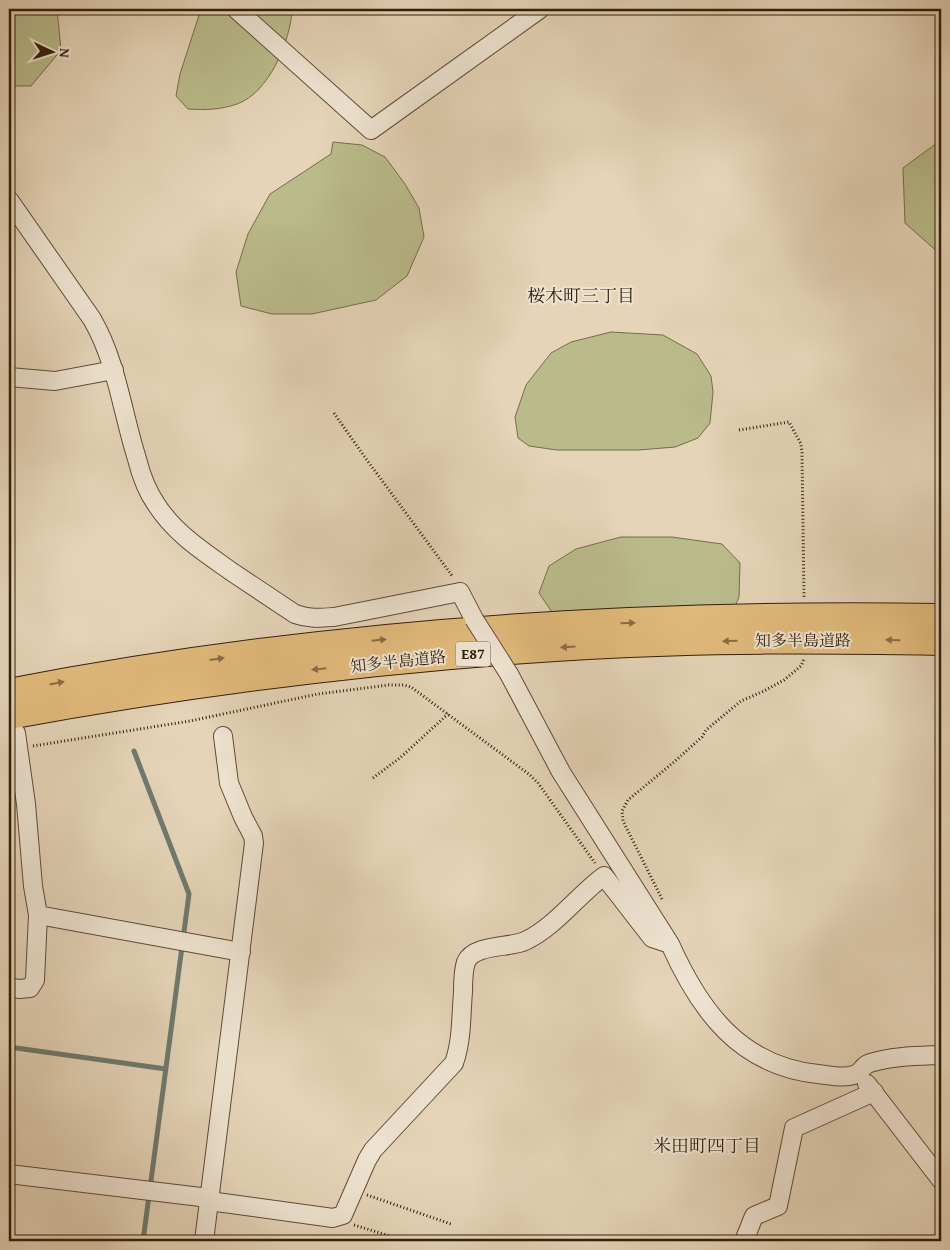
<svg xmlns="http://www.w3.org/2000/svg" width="950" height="1250" font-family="'Gentium Book Plus','Noto Serif JP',serif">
<rect width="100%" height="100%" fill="#e5d4b8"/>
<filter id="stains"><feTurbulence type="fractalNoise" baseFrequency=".004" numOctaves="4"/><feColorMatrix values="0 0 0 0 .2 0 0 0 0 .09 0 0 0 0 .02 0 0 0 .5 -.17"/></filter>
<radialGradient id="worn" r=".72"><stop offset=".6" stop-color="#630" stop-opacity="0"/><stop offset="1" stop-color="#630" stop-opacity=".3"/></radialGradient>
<!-- green -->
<path fill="#babb8b" stroke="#766c4a" d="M 9,9 L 57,9 L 61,50 L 31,86 L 9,86 Z
M 201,9 L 292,9 C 291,40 269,93 237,104 C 220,110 205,110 188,109 L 176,96 L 180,74 Z
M 941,140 L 941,255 L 905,223 L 903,168 Z
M 333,142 L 362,145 L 385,157 L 405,184 L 419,208 L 424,237 L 407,276 L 376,300 L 312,314 L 272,314 L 241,306 L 236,272 L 248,234 L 270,194 L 331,154 Z
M 611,332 L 663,335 L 697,354 L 711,376 L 713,392 L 710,423 L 698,438 L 675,447 L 639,450 L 557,450 L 529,446 L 518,438 L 515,417 L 526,385 L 551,353 L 571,342 Z
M 621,537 L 672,537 L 722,544 L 740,563 L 739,597 L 719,648 L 558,621 L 539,593 L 549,566 L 576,549 Z"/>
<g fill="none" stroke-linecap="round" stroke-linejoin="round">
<!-- stream -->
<path stroke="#6e7a6e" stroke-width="5" d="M 134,751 L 189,894 L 143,1241
M 9,1047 L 166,1069"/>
<!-- street casing -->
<g stroke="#5e4c36" stroke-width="20">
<path id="street" d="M 236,9 L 371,130 L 540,9
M 9,200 L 92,319 C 117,362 122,412 137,459 C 141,475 147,491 156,504 C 175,534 204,552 232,572 C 253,586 274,600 295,614 C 309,619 320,618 334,617 L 460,592 L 474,619
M 9,377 L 55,381 L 114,370
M 509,674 L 561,772 L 670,944 C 700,1011 740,1066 818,1074 C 828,1075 839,1078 849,1076 C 864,1074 860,1066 870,1063 C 893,1056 917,1056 941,1055
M 38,915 L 241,952
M 9,987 L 19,989 L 30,988 L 35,980 L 38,915 L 33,886 L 26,804 L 16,733
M 867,1084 L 941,1180
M 9,1174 L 209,1198
M 209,1201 L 333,1218 L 343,1215 L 367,1160 L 373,1150 L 454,1063 C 462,1041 461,1015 463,992 C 463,982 463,971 466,962 C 474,944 510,948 525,941 C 555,927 578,895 604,876 L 652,938 L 670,944
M 204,1241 L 254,843 L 253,836 L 243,817 L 229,783 L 223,736
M 744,1241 L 754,1216 L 778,1206 L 794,1128 L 874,1092"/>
</g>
<!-- highway casing -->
<g stroke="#311e0a" stroke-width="30">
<path id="highway" d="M 9,693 C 313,634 632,613 941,618
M 9,715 C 200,680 394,656 588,645 C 706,638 824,639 941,641"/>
</g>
<!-- path -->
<path stroke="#311e0a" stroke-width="3" stroke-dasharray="1 2.5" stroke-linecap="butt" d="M 334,413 L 364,456 L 453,577
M 739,430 L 789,422 L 801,444 L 802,453 L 804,598
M 941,683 L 938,689 L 936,744 L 941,749
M 33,746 L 190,721 L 318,694 L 389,685 L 404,685 L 411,687 L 530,775 L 538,783 L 595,863
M 373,778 L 401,757 L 448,714
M 662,899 L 623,821 L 622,811 L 628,800 L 674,762 L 702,737 L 706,730 L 741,701 L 764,691 L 784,680 L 801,666 L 804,659
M 367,1195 L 451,1224
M 354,1225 L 406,1241"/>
<!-- street -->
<use href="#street" stroke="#eee3d1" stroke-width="18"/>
<!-- highway -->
<use href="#highway" stroke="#e2ba7c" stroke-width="28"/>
<!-- street-bridge casing -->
<g stroke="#5e4c36" stroke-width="20" stroke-linecap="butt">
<path id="street-bridge" d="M 474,619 L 509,674"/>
</g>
<!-- street-bridge -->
<use href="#street-bridge" stroke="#eee3d1" stroke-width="18"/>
</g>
<!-- one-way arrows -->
<defs><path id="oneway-solid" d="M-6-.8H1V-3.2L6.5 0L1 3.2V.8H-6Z" transform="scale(1.25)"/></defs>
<g fill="#8a6c43">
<use href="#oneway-solid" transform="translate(628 623) rotate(-2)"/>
<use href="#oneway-solid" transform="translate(379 640) rotate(-6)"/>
<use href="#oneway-solid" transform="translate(893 640) rotate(-179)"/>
<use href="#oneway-solid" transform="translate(730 641) rotate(178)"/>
<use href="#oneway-solid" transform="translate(568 647) rotate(176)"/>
<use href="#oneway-solid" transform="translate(217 659) rotate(-8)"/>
<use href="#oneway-solid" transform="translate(319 669) rotate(174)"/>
<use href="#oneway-solid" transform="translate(57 683) rotate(-11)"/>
</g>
<g text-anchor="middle" stroke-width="4" stroke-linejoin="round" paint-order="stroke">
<!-- shield labels -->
<rect fill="#eee3d1" stroke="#6a5946" stroke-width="1" x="455.5" y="641.5" width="35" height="25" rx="4"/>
<g font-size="15" font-weight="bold" fill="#311e0a">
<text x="473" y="659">E87</text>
</g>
<!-- street labels -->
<g font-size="16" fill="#311e0a" stroke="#eee3d1">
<text x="803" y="646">知多半島道路</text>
<text transform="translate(398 661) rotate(-6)" y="6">知多半島道路</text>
</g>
<!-- neighbourhood labels -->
<g font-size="18" fill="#311e0a" stroke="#eee3d1">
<text x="581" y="302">桜木町三丁目</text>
<text x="707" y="1152">米田町四丁目</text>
</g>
</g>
<!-- margin -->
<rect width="950" height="1250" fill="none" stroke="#e5d4b8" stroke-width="30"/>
<rect x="10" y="10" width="930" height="1230" fill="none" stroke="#311e0a" stroke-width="2.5"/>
<rect x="15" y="15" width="920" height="1220" fill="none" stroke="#311e0a"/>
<!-- north arrow -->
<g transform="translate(52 52) rotate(94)" stroke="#eee3d1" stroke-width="4" paint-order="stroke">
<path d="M0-4L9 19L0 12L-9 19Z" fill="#311e0a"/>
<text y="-8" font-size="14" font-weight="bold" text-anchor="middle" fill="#311e0a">N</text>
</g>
<rect width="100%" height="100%" filter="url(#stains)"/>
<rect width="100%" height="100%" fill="url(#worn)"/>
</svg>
